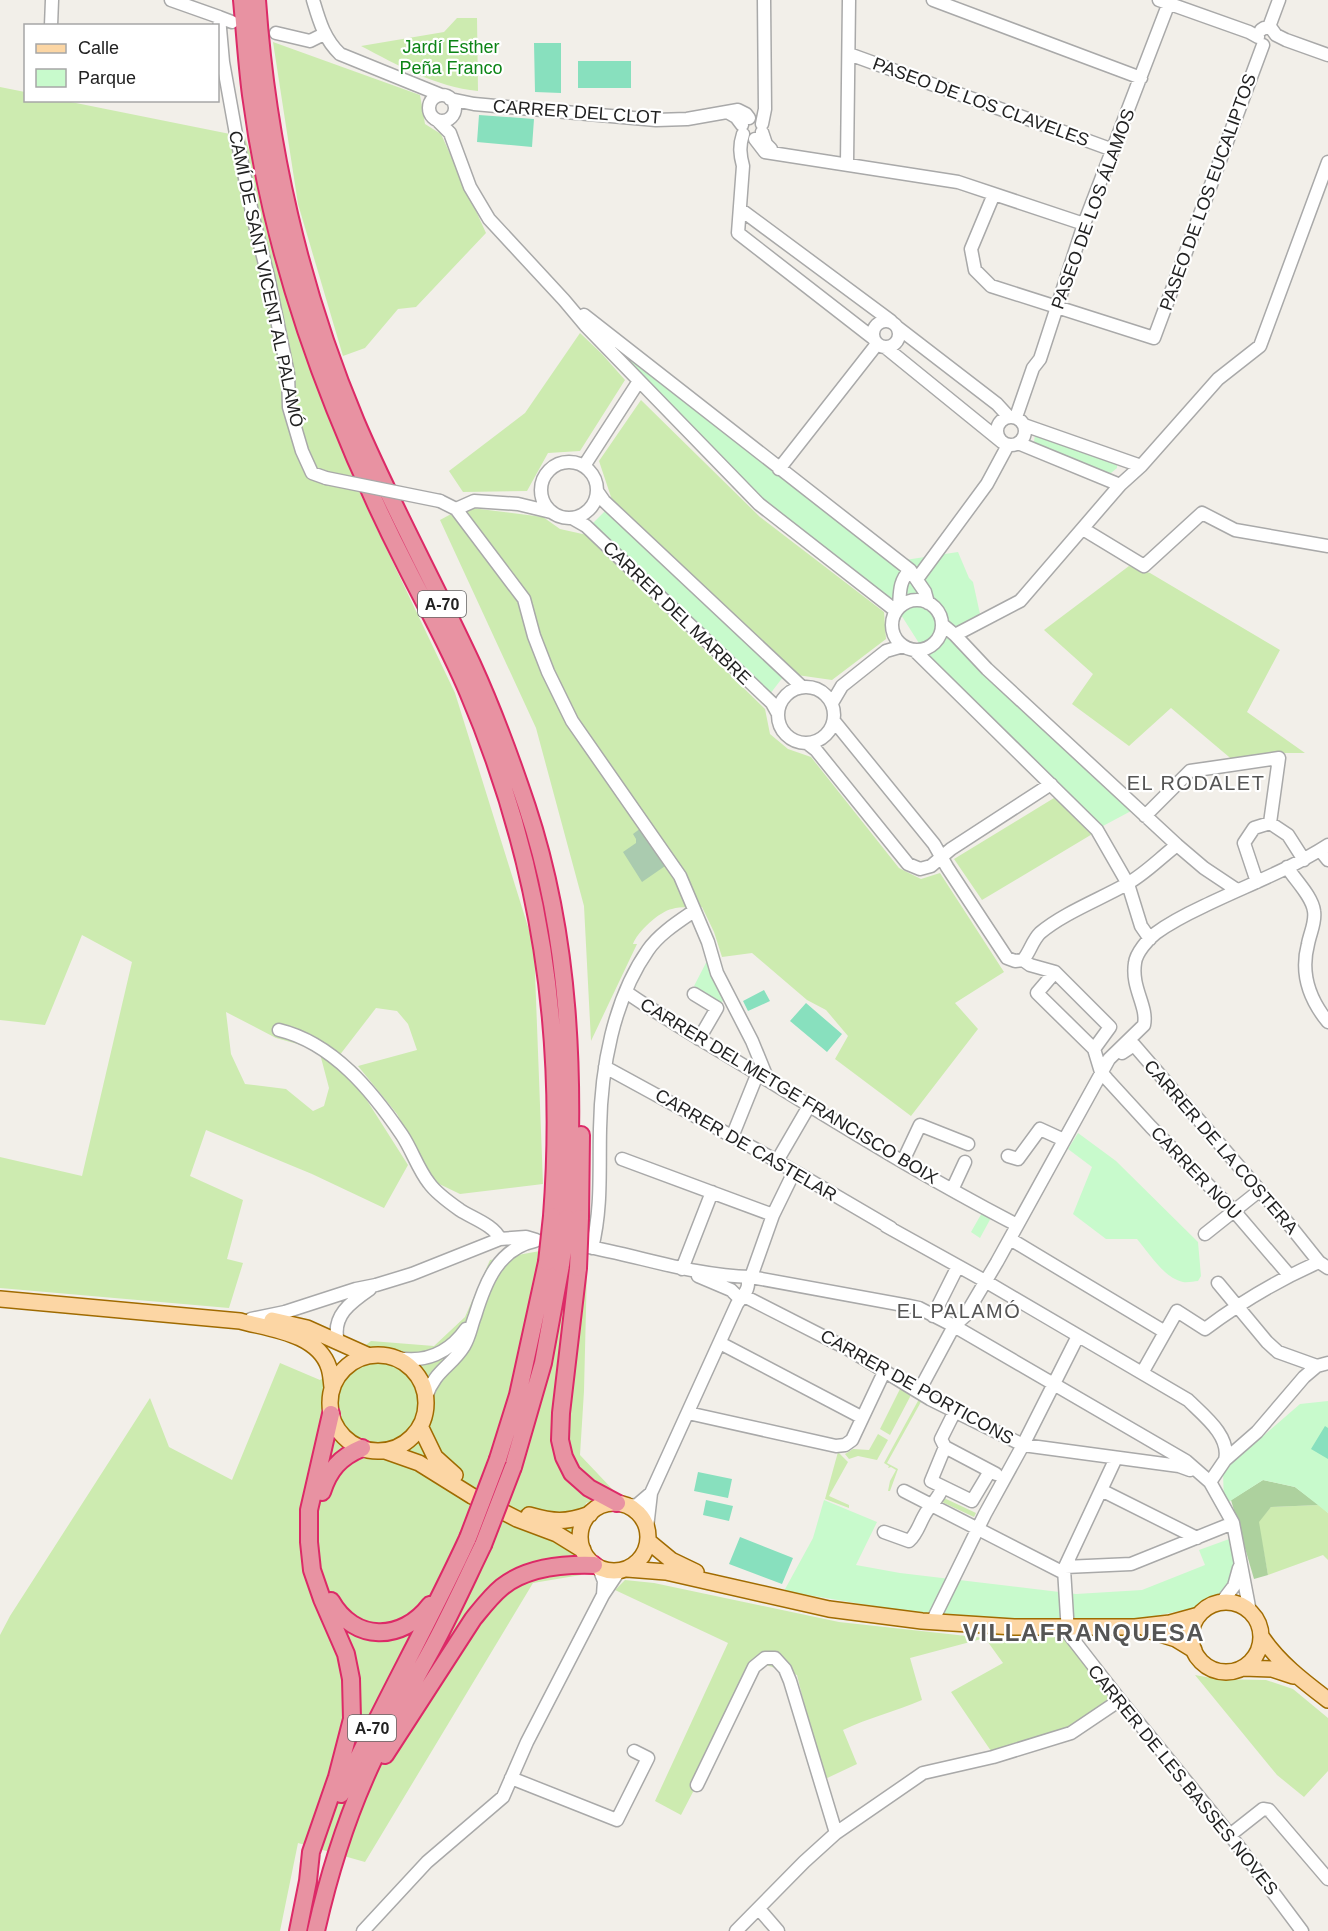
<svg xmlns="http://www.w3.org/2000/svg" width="1328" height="1931" font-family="Arial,sans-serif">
<rect width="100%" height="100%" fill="#f2efe9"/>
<!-- grass -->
<path fill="#cdebb0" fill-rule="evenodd" d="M 457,18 L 477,18 L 478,91 C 436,87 397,65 361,46 L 444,32 Z
M 273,42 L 420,95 L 425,124 L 441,134 L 486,233 L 416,307 L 398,309 L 365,348 L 343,356 L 298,204 Z
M 0,87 L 25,92 L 26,100 L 66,101 L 245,137 L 359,491 L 455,693 L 534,946 L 543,1184 L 460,1194 L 433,1181 L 397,1114 L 358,1066 L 417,1050 L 408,1024 L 397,1011 L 376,1008 L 339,1056 L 320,1051 L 361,1091 L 408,1165 L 384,1208 L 312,1174 L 206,1130 L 190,1176 L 243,1200 L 227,1259 L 243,1263 L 229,1308 L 0,1288 L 0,1157 L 82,1176 L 132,962 L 82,935 L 45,1025 L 0,1020 ZM 226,1012 L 276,1038 L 319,1050 L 329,1088 L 324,1106 L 313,1111 L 286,1089 L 245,1084 L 231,1054 Z
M 580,333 L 602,354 L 625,380 L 580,451 L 548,453 L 527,491 L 463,492 L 449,471 L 525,413 Z
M 641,400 L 760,517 L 884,612 L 886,639 L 832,680 L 797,675 L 612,500 L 599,461 Z
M 464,507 L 543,517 L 560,529 L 587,535 L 765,709 L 770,734 L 788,749 L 811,757 L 899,868 L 921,879 L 940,873 L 1004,972 L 955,1003 L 978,1029 L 911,1116 L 835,1059 L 848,1036 L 826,1010 L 807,1000 L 752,953 L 722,957 L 714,932 L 702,907 C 693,908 681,906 672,909 C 660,911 637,932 633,944 L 637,944 L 591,1041 L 584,906 L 536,728 L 440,520 Z
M 1129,566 L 1150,573 L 1280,650 L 1247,712 L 1305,753 L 1278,753 L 1235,762 L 1171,708 L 1129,746 L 1072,704 L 1093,674 L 1044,630 Z
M 1054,798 L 1094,833 L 982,900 L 954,859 Z
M 540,1251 L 587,1269 L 584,1391 L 580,1455 L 615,1492 L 586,1503 L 573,1553 L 581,1575 L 533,1583 L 365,1862 L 298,1843 L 280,1931 L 0,1931 L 0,1635 L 10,1616 L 150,1398 L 169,1447 L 232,1480 L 280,1363 L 320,1380 L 371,1341 L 434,1346 L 465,1317 L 490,1260 Z
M 900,1389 L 911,1395 L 890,1435 L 880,1429 Z
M 919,1399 L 922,1400 L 887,1463 L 898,1469 L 890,1491 L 888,1491 L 890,1481 L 896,1470 L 891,1467 L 888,1468 L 889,1466 L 884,1463 Z
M 878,1434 L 888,1440 L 877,1460 L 858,1456 L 849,1459 L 845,1454 L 853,1449 L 869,1450 Z
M 838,1452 L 848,1462 L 829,1496 L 849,1505 L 849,1508 L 825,1499 Z
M 944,1498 L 976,1513 L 974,1517 L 942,1502 Z
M 1319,1505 L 1328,1513 L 1328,1560 L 1323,1555 L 1268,1575 L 1258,1522 L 1271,1507 Z
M 625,1580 L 654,1583 L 839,1622 L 985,1638 L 1063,1637 L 1114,1702 L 1071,1730 L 1029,1739 L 991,1751 L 951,1692 L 1003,1663 L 985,1638 L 910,1658 L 922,1700 C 896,1711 868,1718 843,1730 L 857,1764 L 823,1780 L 797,1675 L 760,1663 L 681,1815 L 655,1801 L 728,1643 L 615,1590 Z
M 1195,1675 L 1217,1679 L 1266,1680 L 1293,1689 L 1328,1718 L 1328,1771 L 1304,1797 L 1277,1775 Z"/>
<!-- forest -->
<path fill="#add19e" d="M 1263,1480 L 1295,1487 L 1319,1505 L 1271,1507 L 1259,1522 L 1268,1575 L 1254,1579 L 1231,1500 Z"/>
<!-- cemetery -->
<path fill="#aacbaf" d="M 641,828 L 668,864 L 642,882 L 623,852 L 636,843 L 636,839 L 633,834 Z"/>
<!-- park -->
<path fill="#c8facc" d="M 609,343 L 905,560 L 958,552 L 969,578 L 973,582 L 980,614 L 957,641 L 1131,811 L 1103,826 L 929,659 L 891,599 L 758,500 Z
M 1035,434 L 1117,463 L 1117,468 L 1111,473 L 1105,472 L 1038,446 L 1034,442 Z
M 606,510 L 783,677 L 770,694 L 592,524 Z
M 708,959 L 723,1000 L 721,1005 L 694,986 Z
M 1078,1133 L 1116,1161 L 1198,1242 L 1201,1276 L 1198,1281 C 1194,1281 1188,1283 1183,1282 C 1164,1278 1149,1253 1137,1239 L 1106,1239 L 1073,1214 L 1092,1167 L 1068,1149 Z
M 983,1211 L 992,1216 L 980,1238 L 971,1232 Z
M 1328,1401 L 1328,1513 L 1295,1487 L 1263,1480 L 1224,1505 L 1223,1471 L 1300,1404 Z
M 824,1500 L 877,1522 L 856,1565 L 900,1573 L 1076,1594 L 1142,1590 L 1205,1565 L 1199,1550 L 1232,1538 L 1236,1564 L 1229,1584 L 1216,1597 L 1194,1608 L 1146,1618 L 1091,1622 L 1005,1620 L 915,1613 L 784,1591 L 813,1538 Z"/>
<!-- pitch -->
<path fill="#88e0be" d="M 534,43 L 561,43 L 561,93 L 535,92 Z
M 578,61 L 631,61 L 631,88 L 578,88 Z
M 479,115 L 534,119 L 532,147 L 477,142 Z
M 764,990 L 770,1001 L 748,1011 L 743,1001 Z
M 806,1003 L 842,1034 L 827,1052 L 790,1021 Z
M 1325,1426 L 1328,1428 L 1328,1459 L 1311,1449 Z
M 698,1472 L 732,1479 L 728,1498 L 694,1491 Z
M 706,1500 L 733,1506 L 729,1521 L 703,1515 Z
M 740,1537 L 793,1558 L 782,1584 L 729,1564 Z"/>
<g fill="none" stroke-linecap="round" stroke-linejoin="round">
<!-- minor casing -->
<g stroke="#a9a9a9" stroke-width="15">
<path id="minor" d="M 171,0 L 219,17
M 313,0 C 319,20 324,39 340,54 L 441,95
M 933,0 L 1141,78
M 1159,0 L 1249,32 L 1258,37
M 232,22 L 219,17 L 223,62 L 236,134 L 253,217 L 268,276 L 288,374 L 289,407 L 302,451 L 312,473 L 326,478
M 51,26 L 52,0
M 1269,27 L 1279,0
M 1261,30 L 1264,28 L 1271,28 L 1276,35 L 1286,40 L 1328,55
M 276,33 L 310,41 L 324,34
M 849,54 L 1113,150
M429 108a13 13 0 1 1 26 0a13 13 0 1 1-26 0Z
M 450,99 L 474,104 L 656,120 L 687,119 L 738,110 L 746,114 L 749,118
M 729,113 L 736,117 L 742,125
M 437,120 L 450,133 L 470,187 L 489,219 L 564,300 L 585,325 L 759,504 L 896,611
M 762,124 L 765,109 L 764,0
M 762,132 L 766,144 L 771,149
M 743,134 C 739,146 740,155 743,166 L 738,233 L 873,338
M 755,139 L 765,152 L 958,182 L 1084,224
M 847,163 L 849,0
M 994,194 L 971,249 L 975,270 L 991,286 L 1154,338 L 1263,45
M 740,209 L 891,321
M 584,315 L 910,570 L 925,592 L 928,603
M873 334a13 13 0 1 1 26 0a13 13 0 1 1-26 0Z
M 897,327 L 997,404 L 1008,416
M 885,347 L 1002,442
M997 431a14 14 0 1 1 28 0a14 14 0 1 1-28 0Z
M 1016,417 L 1033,368 L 1040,359 L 1084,224 L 1170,0
M 1024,425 L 1141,466
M 1018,443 L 1120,485
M541 490a28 28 0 1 1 56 0a28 28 0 1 1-56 0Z
M 584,466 L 639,381
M 779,469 L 877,344
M 597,491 L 604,501 L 801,686
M 440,501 L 456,509 L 524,599 L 534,636 L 548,672 L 572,721 L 680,876 L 708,942 L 717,973 L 752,1041 L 768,1080
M 456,509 L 474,501 L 518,504 L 551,512
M 572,518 L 586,526 L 772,703 L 777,712
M 1083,529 L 1144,566 L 1202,513 L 1235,530 L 1328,546
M 917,579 L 987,484 L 1008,445
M892 625a25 25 0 1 1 50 0a25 25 0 1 1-50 0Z
M 899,607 C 900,592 899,581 910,570
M 943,625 L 955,635 L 987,669 L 1177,845 L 1204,868 L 1237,890
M 955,635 L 1020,601 L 1120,485 L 1141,466 L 1218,379 L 1260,346 L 1328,162
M 914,650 L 1097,830 L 1128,884 L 1141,926 L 1150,939
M778 715a28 28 0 1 1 56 0a28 28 0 1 1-56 0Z
M 832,703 L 842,686 L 886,651 L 903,646
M 834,721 L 934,844 L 947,867 L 1007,958 L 1015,961 L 1023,960
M 807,743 L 816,750 L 908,864 L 920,869 L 931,866 L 951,849 L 1051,784
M 1145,816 L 1190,771 L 1279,758 L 1270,823
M 1320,850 L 1328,860
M 1287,867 C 1295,880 1312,896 1314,911 C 1316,922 1310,933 1308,944 C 1300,974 1309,999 1328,1022
M 1257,882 L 1244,843 L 1254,828 L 1270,823 L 1288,835 L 1304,860
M 1023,960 L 1030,965 L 1055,972 L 1110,1027 L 1094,1049 L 1101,1072 L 1107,1079 L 1151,1127 L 1235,1212 L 1289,1275
M 1023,960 C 1030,952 1032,941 1040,933 C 1062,914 1100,899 1125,885 C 1144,875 1160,858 1177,845
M 1055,972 L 1037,993 L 1094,1049
M 626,992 C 672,1024 721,1051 769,1081 C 850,1131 932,1181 1017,1225
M 694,994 L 717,1008 L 699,1039
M 279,1030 C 333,1043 372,1091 402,1135 C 412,1150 418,1169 429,1183 C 436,1193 450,1203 460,1210 C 472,1218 494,1225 500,1239
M 1122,1053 L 1134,1045 L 1287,1222 L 1319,1262 L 1328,1268
M 605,1067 L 768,1156 L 891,1228
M 732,1137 L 755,1080
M 1008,1156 L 1018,1159 L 1040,1129 L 1064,1140
M 622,1159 L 773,1215
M 777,1161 L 809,1106
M 903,1161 L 920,1125 L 968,1144
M 952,1190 L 965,1162
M 886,1226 L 985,1281 L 1188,1400 C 1203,1415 1231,1436 1225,1460
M 1205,1234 L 1259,1191
M 1010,1239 L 1165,1332
M 584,1246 C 640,1256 694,1276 751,1277 L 909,1306 L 919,1308 L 954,1326 L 1186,1461 L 1210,1482 L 1233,1523 L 1250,1612
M 592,1248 C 602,1208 599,1171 600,1129 C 601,1069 613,1000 648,950 C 659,934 678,922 694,911
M 682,1269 L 712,1192
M 698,1276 L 731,1290 L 737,1296 L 744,1296 L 848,1349 L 930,1399 L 1023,1445 L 1179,1466 L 1190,1470
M 751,1277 L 773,1215 L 794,1172
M 1218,1283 L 1267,1342 L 1278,1352 L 1317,1366
M 933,1316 L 956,1270
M 251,1319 L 285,1312 L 356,1289 L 376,1285 L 412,1274 L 500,1239 L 526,1237 L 536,1240
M 338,1342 C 331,1316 351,1302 370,1289
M 720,1343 L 861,1417
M 397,1358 C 425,1363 449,1353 466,1329
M 1142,1373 L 1177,1311 L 1205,1329 C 1241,1302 1278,1280 1319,1262
M 919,1391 L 954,1326 L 965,1316 L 997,1262 L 1109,1059 L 1144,1025 C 1148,1006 1131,988 1135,963 C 1136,953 1148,939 1156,933 C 1171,922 1187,914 1204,906 C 1245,886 1289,870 1328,845
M 426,1397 C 435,1370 451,1367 464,1346 C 470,1336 471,1326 475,1316 C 485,1283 498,1249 535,1241
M 955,1411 L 941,1439 L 945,1447 L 931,1481 L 972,1501 L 990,1471
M 688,1413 L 836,1446 L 845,1445 L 852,1440 L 885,1370
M 945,1447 L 996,1474
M 1116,1458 L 1064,1569 L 1068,1633 L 1120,1700 L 1230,1835 L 1302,1931
M 1210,1482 L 1225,1460 L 1257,1432 L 1304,1377 L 1317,1366 L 1328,1363
M 1101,1490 L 1197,1538
M 904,1491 L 1064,1573
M 627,1506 L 637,1505 L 651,1493
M 647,1528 L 651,1493 L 737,1304 C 743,1295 751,1289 747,1277
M 884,1532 L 909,1541 C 918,1533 920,1521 927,1511 C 933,1503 939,1497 943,1487
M 1065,1567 L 1131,1564 L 1233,1523
M 599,1568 L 604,1581 L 603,1595
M 1221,1603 L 1234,1586 L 1239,1568
M 932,1622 L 985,1514 L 1023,1445 L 1078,1336
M 511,1778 L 617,1820 L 648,1758 L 634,1751
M 697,1785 L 754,1667 L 765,1658 L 775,1658 L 785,1669 L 790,1681 L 836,1833
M 1230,1835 L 1263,1809 L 1269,1810 L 1328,1879
M 759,1909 L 778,1931
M 363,1931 L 427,1862 L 503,1797 L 527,1742 L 603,1595 L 619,1571
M 736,1931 L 804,1862 L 836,1833 L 923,1773 L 993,1757 L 1071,1733 L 1120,1700"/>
</g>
<!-- major casing -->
<g stroke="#a06b00" stroke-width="18">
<path id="major" d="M 0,1299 L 240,1321 C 269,1329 318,1333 329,1368 C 331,1374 331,1380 332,1387
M 272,1320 L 307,1328 L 367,1355
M330 1403a48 48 0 1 1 96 0a48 48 0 1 1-96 0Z
M 420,1426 L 435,1457 L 455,1475
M 385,1451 L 419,1463 L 472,1496 L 517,1519 L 557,1534 L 583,1550
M580 1537a34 34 0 1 1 68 0a34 34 0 1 1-68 0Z
M 529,1515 C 554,1522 565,1523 590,1514
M 648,1541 L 671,1560 L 696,1572
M 627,1569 L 666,1572 L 829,1609 L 922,1621 L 1014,1627 L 1135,1627 L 1170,1623 L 1199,1615
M1191 1637a35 35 0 1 1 70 0a35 35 0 1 1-70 0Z
M 1147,1630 L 1176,1639 L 1194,1650
M 1261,1636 C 1278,1662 1303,1681 1328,1700
M 1243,1668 L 1272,1669 L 1293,1676"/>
</g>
<!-- highway casing -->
<g stroke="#dc2a67" stroke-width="20">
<path id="highway" d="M 242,0 C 245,32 247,64 251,95 C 265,202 295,309 335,409 C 356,462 380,515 406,566 C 427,608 450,649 468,692 C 540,861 566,1033 552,1216
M 257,0 C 267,144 300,289 356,422 C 391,504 434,582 472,664 C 493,710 511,759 527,807 C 571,940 575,1080 567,1218
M 580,1218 L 581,1135
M 578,1268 L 561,1413 L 560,1440 L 564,1457 L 572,1473 L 589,1488 L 617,1503
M 498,1459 L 518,1395 L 547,1262
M 513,1467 L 543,1363 L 561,1265
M 322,1492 C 329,1470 340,1457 362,1448
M 331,1601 C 354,1642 402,1642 430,1605
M 385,1755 L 473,1619 C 482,1608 491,1596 502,1587 C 527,1567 563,1564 594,1565
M 341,1794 C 381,1707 428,1625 468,1538
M 298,1931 L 308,1881 L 311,1852 L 337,1777 L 352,1719 L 351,1679 L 346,1654 L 322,1599 L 312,1570 L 309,1542 L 309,1510 L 331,1414
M 316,1931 C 328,1878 343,1828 365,1778 C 383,1736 406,1696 428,1656 C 448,1620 465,1582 483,1545"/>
</g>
<!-- minor -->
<use href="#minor" stroke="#fff" stroke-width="12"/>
<!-- major -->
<use href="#major" stroke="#fcd6a4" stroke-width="15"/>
<!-- highway -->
<use href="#highway" stroke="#e892a2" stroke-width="16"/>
<!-- minor-bridge casing -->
<g stroke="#a9a9a9" stroke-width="15" stroke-linecap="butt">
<path id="minor-bridge" d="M 326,478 L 440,501"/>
</g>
<!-- highway-bridge casing -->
<g stroke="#dc2a67" stroke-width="20" stroke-linecap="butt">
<path id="highway-bridge" d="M 547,1262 L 552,1216
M 561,1265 L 567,1218
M 578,1268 L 580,1218
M 468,1538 L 498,1459
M 483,1545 L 513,1467"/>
</g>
<!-- minor-bridge -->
<use href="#minor-bridge" stroke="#fff" stroke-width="12"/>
<!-- highway-bridge -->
<use href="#highway-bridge" stroke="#e892a2" stroke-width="16"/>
</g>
<g text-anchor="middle" stroke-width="4.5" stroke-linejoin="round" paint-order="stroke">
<!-- shield labels -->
<g fill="#fff" stroke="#646464" stroke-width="1.5">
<rect x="418" y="591" width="48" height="26" rx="4.5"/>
<rect x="348" y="1715" width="48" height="26" rx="4.5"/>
</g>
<g font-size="16" font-weight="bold" fill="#222">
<text x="442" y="610">A-70</text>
<text x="372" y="1734">A-70</text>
</g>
<!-- park labels -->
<g font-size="18" fill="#0c8416" stroke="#fff">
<text x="451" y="53">Jardí Esther<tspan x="451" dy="21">Peña Franco</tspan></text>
</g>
<!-- street labels -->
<g font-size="18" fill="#222" stroke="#fff">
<text transform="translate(981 102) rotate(20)" y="6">PASEO DE LOS CLAVELES</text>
<text transform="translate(577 112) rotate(4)" y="6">CARRER DEL CLOT</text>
<text transform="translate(1208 192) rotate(-70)" y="6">PASEO DE LOS EUCALIPTOS</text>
<text transform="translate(1093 209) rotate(-70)" y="6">PASEO DE LOS ÁLAMOS</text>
<text transform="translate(266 279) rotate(78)" y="6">CAMÍ DE SANT VICENT AL PALAMÓ</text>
<text transform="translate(677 613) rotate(44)" y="6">CARRER DEL MARBRE</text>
<text transform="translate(789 1091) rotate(31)" y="6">CARRER DEL METGE FRANCISCO BOIX</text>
<text transform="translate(746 1145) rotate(30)" y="6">CARRER DE CASTELAR</text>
<text transform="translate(1221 1147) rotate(49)" y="6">CARRER DE LA COSTERA</text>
<text transform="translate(1196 1173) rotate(46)" y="6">CARRER NOU</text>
<text transform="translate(917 1387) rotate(29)" y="6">CARRER DE PORTICONS</text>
<text transform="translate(1183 1780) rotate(51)" y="6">CARRER DE LES BASSES NOVES</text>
</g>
<!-- neighbourhood labels -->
<g font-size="20" letter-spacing="1.5" fill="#555" stroke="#fff">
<text x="1196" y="790">EL RODALET</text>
<text x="959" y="1318">EL PALAMÓ</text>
</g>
<!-- district labels -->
<g font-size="24" font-weight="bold" letter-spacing="1.5" fill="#555" stroke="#fff">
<text x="1084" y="1641">VILLAFRANQUESA</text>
</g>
</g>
<!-- legend -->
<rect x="24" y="24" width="195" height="78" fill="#ffffff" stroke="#a7a7a7" stroke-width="1.5"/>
<rect x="36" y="44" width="30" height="9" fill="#fcd6a4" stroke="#a7a7a7" stroke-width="1.5"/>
<text x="78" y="54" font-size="18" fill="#222222">Calle</text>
<rect x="36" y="69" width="30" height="18" fill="#c8facc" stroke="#a7a7a7" stroke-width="1.5"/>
<text x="78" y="84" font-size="18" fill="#222222">Parque</text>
</svg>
